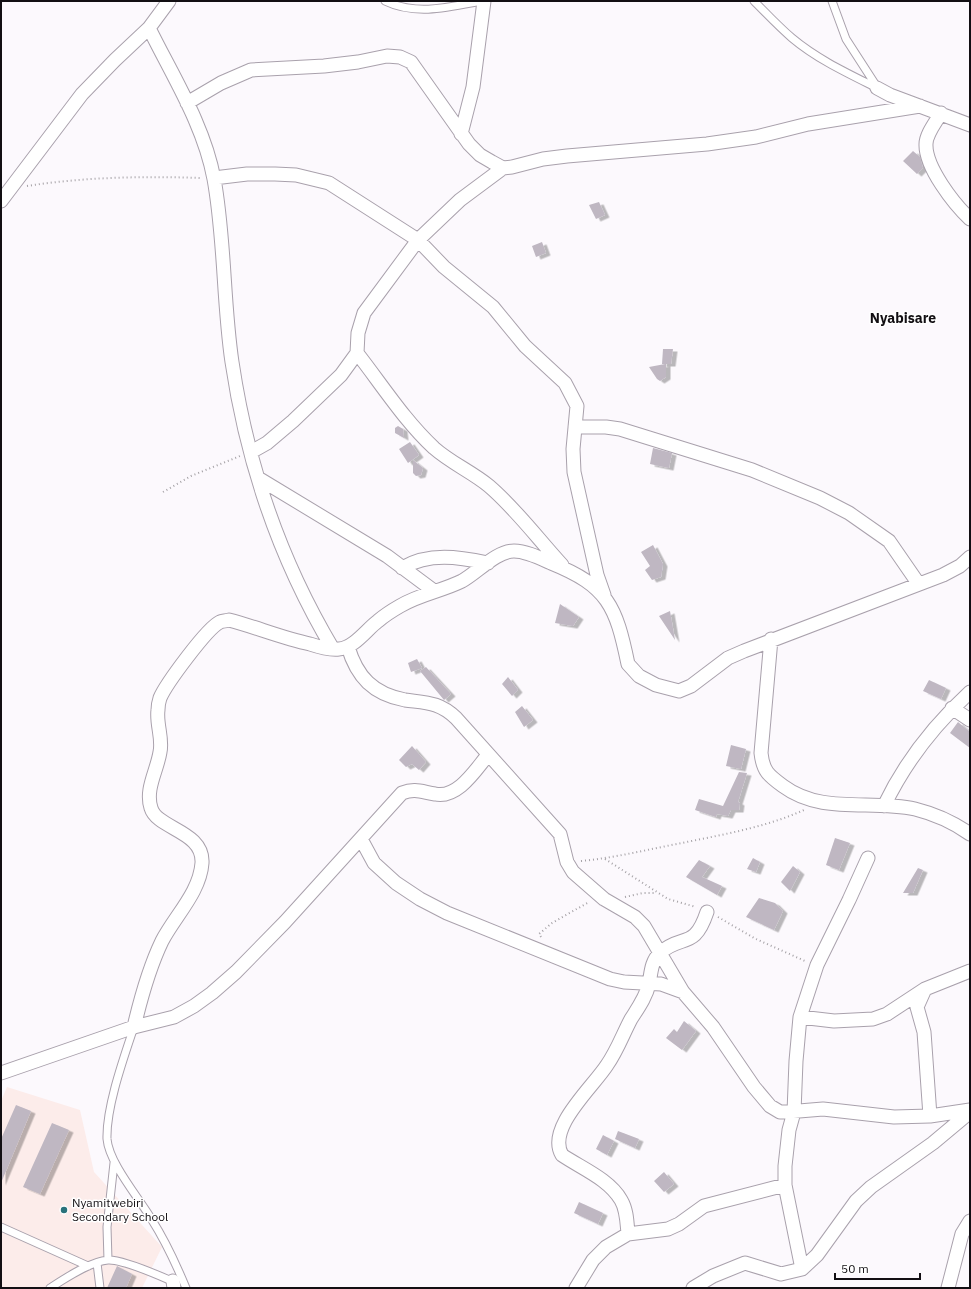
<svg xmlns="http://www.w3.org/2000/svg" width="971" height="1289" font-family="'IBM Plex Sans',sans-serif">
<defs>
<filter id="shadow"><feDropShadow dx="4.5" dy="2.5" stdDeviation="0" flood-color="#0004"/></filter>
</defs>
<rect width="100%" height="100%" fill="#fcf9fd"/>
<!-- education -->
<path fill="#fcecea" d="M 7,1087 L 80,1110 L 94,1172 L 162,1247 L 142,1288 L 1,1288 L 1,1101 Z"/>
<!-- building -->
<path fill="#bfb7c2" filter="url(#shadow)" d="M 913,151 L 920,157 L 923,168 L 917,174 L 903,161 Z
M 599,202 L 605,215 L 596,219 L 589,205 Z
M 542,242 L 546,253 L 536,257 L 532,246 Z
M 663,349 L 673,349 L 671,364 L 666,364 L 666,377 L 660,381 L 657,379 L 649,367 L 665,364 L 662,364 Z
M 398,426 L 403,429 L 404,438 L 395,433 L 395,428 Z
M 410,442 L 419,455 L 408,463 L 399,449 Z
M 653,448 L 672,453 L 669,468 L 650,464 Z
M 413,460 L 423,468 L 421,475 L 416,476 L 413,473 Z
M 653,545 L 663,564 L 661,577 L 652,580 L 645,570 L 650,566 L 641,552 Z
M 560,604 L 579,617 L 573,626 L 555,623 Z
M 670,611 L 675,640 L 659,616 Z
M 417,659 L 422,668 L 411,672 L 408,663 Z
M 426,667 L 451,694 L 444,700 L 420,671 Z
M 508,677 L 518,690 L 512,696 L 502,684 Z
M 929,680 L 946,688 L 941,699 L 923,691 Z
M 522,706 L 533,720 L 524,727 L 515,712 Z
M 958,722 L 970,732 L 970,748 L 950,733 Z
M 731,745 L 746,749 L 741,769 L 726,766 Z
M 412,746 L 426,762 L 419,770 L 412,764 L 406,767 L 399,760 Z
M 739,772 L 747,773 L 738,802 L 740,803 L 739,810 L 731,810 L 728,816 L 717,814 L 716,817 L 695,810 L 699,799 L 723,806 Z
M 835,838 L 850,843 L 839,870 L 826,865 Z
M 753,858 L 760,862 L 756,872 L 747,869 Z
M 699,860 L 710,866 L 702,877 L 722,886 L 717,895 L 686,877 Z
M 793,866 L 800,872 L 790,891 L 781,882 Z
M 918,868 L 923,870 L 913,893 L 903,893 Z
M 759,898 L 775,903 L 783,911 L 774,930 L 746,917 Z
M 684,1021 L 696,1031 L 682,1050 L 666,1038 L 674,1029 L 677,1032 Z
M 16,1105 L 31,1111 L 1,1183 L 1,1139 Z
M 52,1123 L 69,1130 L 40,1194 L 23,1187 Z
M 618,1131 L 639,1139 L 635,1148 L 615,1139 Z
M 603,1135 L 614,1141 L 607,1155 L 596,1149 Z
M 664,1172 L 674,1184 L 664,1192 L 654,1181 Z
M 579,1202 L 603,1213 L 598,1224 L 574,1213 Z
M 117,1266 L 132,1274 L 126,1288 L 107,1288 Z"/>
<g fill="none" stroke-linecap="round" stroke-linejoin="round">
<!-- service casing -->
<g stroke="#a9a1ac" stroke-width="9">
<path id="service" d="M 385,1 C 416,16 450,7 482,1
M 754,1 C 766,13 778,26 792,38 C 817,59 847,73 877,88
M 832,1 L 846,39 L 877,87
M 134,1027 C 124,1057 106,1107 107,1139 C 109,1163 139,1198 152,1220 C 166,1242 176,1264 186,1288
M 1,1227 L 88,1266
M 108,1260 L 107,1227 L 114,1163
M 97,1263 L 100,1288
M 50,1288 C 64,1279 91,1261 108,1260 C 123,1259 160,1276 174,1282"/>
</g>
<!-- minor casing -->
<g stroke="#a9a1ac" stroke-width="15">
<path id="minor" d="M 149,28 C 173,77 204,125 214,179 C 225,239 223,302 232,362 C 247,463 281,562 333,649
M 877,88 L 890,95 L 970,125
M 187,103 L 221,83 L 251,70 L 324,66 L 358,62 L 387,56 L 400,57 L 411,62 L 469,144 L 480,155 L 492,162 L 503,168 L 512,167 L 543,159 L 567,156 L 707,144 L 756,137 L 808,124 L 920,106
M 941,113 C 936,122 926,134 926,144 C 925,167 954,204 970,219
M 461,134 L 473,87 L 484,1
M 214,178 L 247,174 L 275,174 L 296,175 L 329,183 L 418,240 L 444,267 L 493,307 L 525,346 L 565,383 L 577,406 L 573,449 L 574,472 L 597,575 L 604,595
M 1,201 L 82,94 L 115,60 L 149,28 L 169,1
M 357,353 C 382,385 404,420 434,448 C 451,463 472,472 489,486 C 516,509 538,539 562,565
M 575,427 L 606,427 L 620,429 L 752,470 L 820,498 L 849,513 L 889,541 L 918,583
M 251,452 L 267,443 L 293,421 L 341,375 L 357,353 L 358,333 L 364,313 L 418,240 L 460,200 L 503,168
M 258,478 L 387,556 L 434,591
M 402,568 C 429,552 459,557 488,563
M 771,639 L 761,753 C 763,771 768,775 783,786 C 822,815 871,799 915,809 C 935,814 953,822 970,834
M 348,647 C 357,677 373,694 405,700 C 427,703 439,702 456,718 L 560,834 L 567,862 L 573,872 L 604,899 L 635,917 L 644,926 L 683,992 L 713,1027 L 754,1087 L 770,1106 L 780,1112 L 787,1112 L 823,1109 L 894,1117 L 930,1116 L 970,1110
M 952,708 L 970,720
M 884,806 C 905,762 934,725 970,692
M 361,839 L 374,863 L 396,883 L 420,899 L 447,913 L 610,979 L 624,982 L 661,984 L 683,992
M 925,989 L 917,1007 L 924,1032 L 930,1116
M 800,1017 L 834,1021 L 873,1019 L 887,1014 L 925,989 L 970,971
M 134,1027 C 141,997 149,968 162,941 C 175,916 200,892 202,863 C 204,831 157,829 151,808 C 145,789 157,771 160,752 C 163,738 156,724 158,710 C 158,706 159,701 160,698 C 166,684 207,628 220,622 C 222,621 226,621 229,620 C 256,627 282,638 310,644 C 319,647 330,650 339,649 C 354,648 367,629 378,621 C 385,615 393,610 400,606 C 420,594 442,591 462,581 C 477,573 496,551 514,551 C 526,551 540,558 551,563 C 608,586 616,606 628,664 L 639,676 L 656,685 L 679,691 L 691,686 L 728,658 L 744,651 L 943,575 L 960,566 L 970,557
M 1,1073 L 134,1027 L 174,1017 L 194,1006 L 212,993 L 236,972 L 285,922 L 402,793 C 415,788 422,792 435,794 C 458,799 476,769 488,755
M 628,1234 C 627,1223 627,1210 621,1200 C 609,1179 581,1168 562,1155 C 546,1128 593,1087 607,1065 C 617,1051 623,1034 631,1019 C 638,1008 646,997 649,984 C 651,974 651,961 660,953 C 682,933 694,951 707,912
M 802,1269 L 785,1185 L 785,1166 L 789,1130 L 794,1112 L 796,1061 L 800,1017 L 817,965 L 849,900 L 868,858
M 173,1281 L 174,1288
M 576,1288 L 593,1260 L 606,1247 L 628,1234 L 668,1229 L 679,1224 L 704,1206 L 785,1185
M 693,1288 L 713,1276 L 745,1263 L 781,1274 L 802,1269 L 817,1255 L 856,1201 L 871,1187 L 933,1143 L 970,1112
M 948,1288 L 962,1234 L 970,1221"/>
</g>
<!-- path -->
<path stroke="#a5a2a6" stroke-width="2" stroke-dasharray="1 3" stroke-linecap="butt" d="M 27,186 C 84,177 144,176 202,178
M 163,492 L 191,476 L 240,456
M 605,859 L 668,899 L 696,907
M 581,861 C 614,858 645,850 677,844 C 720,835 764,828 804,810
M 625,897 L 643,893 L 656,893
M 718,917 L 756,939 L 805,961
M 541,937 L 539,934 L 552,923 L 589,902"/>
<!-- service -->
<use href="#service" stroke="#fff" stroke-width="7"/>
<!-- minor -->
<use href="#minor" stroke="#fff" stroke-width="13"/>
</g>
<!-- markers -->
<circle fill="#29727b" stroke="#fff" stroke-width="1.5" cx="64" cy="1210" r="4"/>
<g text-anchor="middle" stroke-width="3" stroke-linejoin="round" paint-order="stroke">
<!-- poi labels -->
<g font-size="12" fill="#120f13" stroke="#fff" text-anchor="start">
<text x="72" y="1207">Nyamitwebiri<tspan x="72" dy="14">Secondary School</tspan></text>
</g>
<!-- quarter labels -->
<g font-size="14" font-weight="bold" fill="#120f13" stroke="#fff">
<text x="903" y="323">Nyabisare</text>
</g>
</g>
<!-- border -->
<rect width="971" height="1289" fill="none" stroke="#120f13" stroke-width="4"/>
<!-- scale -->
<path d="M835 1273v6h85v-6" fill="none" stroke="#120f13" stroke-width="2"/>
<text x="841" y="1273" font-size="12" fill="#120f13" stroke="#ffffff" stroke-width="3" paint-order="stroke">50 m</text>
</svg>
